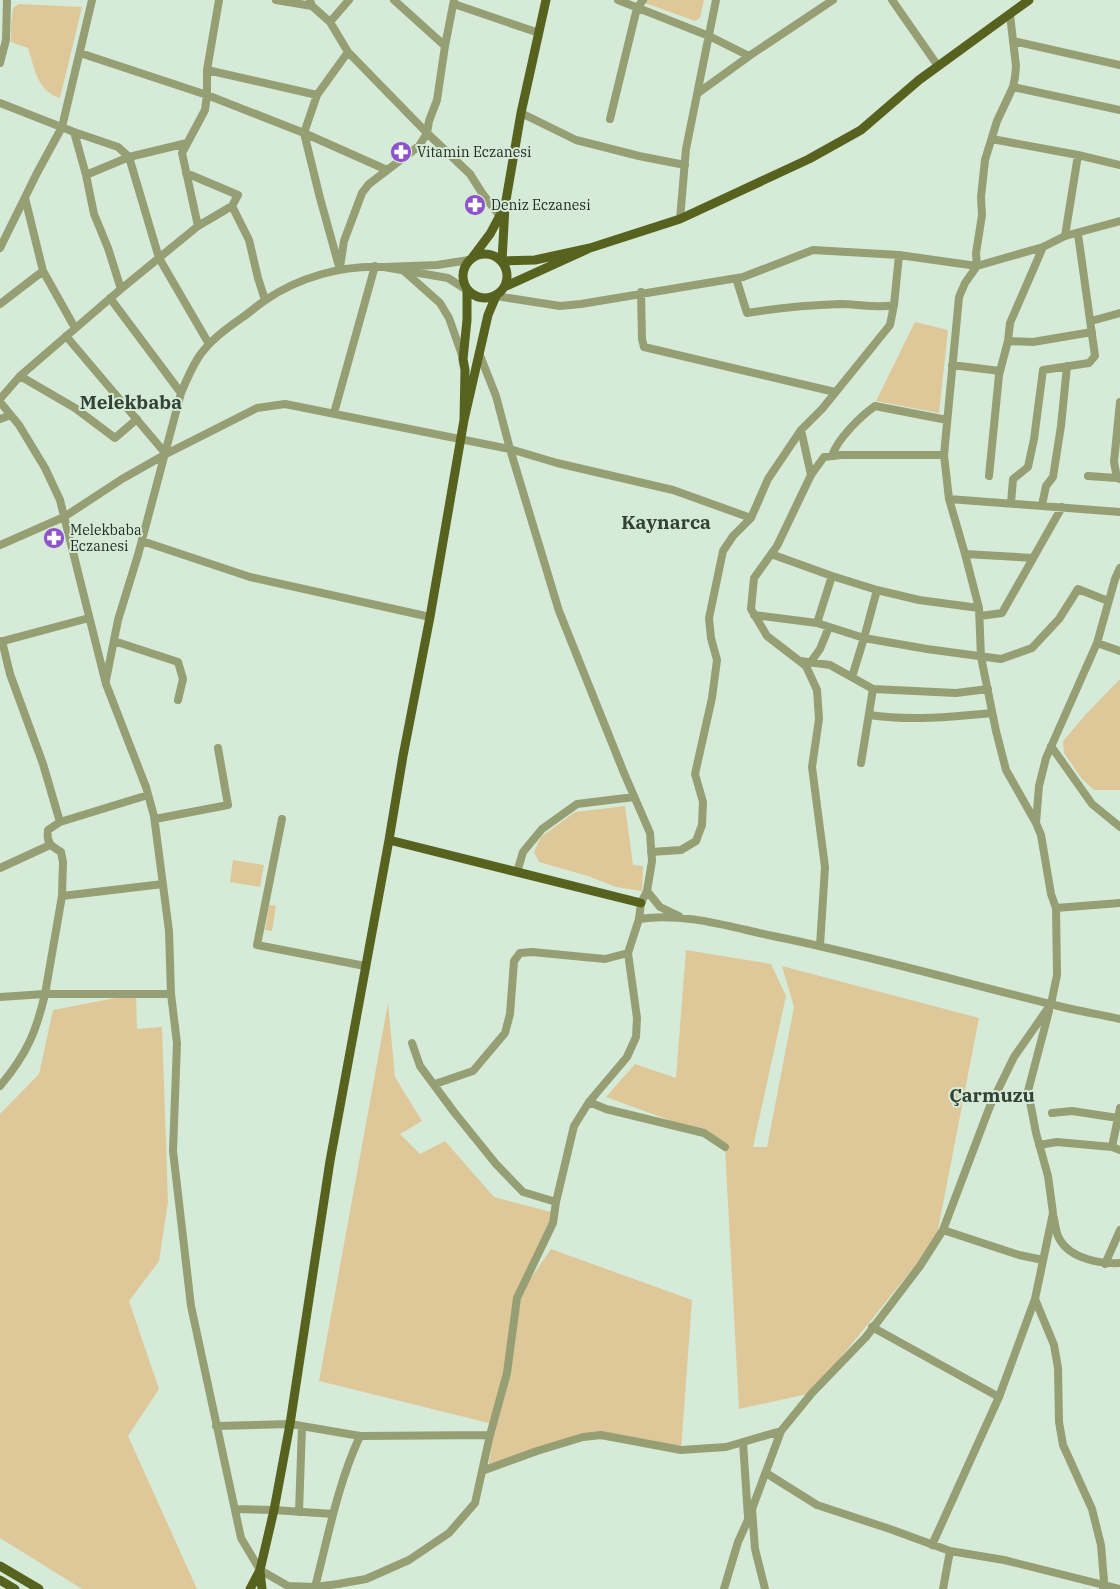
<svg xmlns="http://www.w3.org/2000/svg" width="1120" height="1589" font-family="'IBM Plex Serif',serif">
<rect width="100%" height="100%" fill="#d5ebd8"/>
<!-- green -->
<path fill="#dec899" d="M 647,0 L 704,0 L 700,18 L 695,21 L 645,3 Z
M 19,4 L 82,7 L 60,98 C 37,91 35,69 28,48 L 11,42 L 11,25 L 13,8 Z
M 915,322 L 948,330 L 939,413 L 876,401 Z
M 1120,679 L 1120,790 L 1094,790 L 1082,779 L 1064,753 L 1063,741 L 1088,712 Z
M 625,806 L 633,865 L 643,866 L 642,891 L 616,887 L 588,876 L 539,862 L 534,852 L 541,837 L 575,812 Z
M 233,860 L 264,865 L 260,887 L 230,882 Z
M 269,905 L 276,906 L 272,931 L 265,930 Z
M 686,950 L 771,964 L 786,996 L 753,1147 L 767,1147 L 794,1007 L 782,966 L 979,1018 L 936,1240 L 812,1393 L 739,1409 L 725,1147 L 704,1133 L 606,1097 L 635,1064 L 676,1078 Z
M 136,994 L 137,1029 L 162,1027 L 168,1202 L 159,1261 L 129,1301 L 159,1389 L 128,1436 L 197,1589 L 82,1589 L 0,1538 L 0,1114 L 39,1074 L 53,1010 Z
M 388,1003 L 395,1077 L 422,1121 L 400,1134 L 420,1154 L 445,1141 L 494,1197 L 555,1213 L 520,1294 L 551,1249 L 692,1300 L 681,1450 L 583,1437 L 488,1468 L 512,1330 L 493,1424 L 319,1381 Z"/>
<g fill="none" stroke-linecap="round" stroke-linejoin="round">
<!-- minor -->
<path stroke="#969e74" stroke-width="8" d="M 276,0 L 312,6
M 310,0 L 312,6 L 330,22 L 348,52
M 618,0 L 709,36 L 749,56
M 892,0 L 938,66
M 454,4 L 539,33
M 1010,15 L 1016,66 L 1015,77 L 1013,87 L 997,121 L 985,160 L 981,197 L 982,215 L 976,253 L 977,266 L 965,283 L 959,297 L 944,455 L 949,499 L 965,554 L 979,608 L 981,657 L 996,731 L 1006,770 L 1036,823
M 330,22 L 349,0
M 1013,41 L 1120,65
M 445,46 L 454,0
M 80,53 L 207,95 L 304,133 L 320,198 L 340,270
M 0,63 L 6,40 L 7,0
M 207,70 L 317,95
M 1013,87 L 1120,110
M 698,93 L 752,54 L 833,0
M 0,103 L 74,132 L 118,147 L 129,157 L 159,258 L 209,344
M 521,113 L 576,140 L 639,156 L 685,165
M 610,119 L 637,8 L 643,0
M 74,132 L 86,175
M 992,139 L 1078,155 L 1120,165
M 387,170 L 304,133 L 317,95 L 348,52 L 427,133 L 470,174 L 482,193 L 499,215
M 186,173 L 238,195 L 232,206
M 25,198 L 43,271 L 75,328
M 680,219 L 686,149 L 716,0
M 198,226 L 232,206 L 249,240 L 258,278 L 265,300
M 1065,236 L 1078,155
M 0,248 L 37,173 L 62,127 L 92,0
M 340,267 L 344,241 L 362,193 L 369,184 L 419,146 L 427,133 L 429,121 L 437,100 L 445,46 L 394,0
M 404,271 L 440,303 L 449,318 L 463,358
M 736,278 L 747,313 C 778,308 809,305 840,304 C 859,304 876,309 894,305
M 121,289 L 108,248 L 94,214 L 86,175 L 129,157 L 187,143
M 467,290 L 448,278 L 384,267 L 437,265 L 469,260
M 641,292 L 642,339 L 644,347 L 835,392
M 496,296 L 560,306 L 581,304 L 743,277 L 813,250 L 899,255 L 977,266 L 1043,247 L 1065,236 L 1120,221
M 110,298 L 181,393
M 0,304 L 43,271
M 1091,321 L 1120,313
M 66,336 L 166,454
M 1008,341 L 1010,323 L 1043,247
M 952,365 L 1000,371
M 20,376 L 75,408 L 115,438 L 137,419
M 0,399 L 20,376 L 121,289 L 198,226 L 182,153 L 205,110 L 207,95 L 207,70 L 219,0
M 0,402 L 19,425 L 45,468 L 60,500 L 106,684 L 146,787 L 154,816 L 169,931 L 171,994 L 177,1043 L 173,1151 L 191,1306 L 241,1538 L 260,1570 L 288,1586 L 315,1587 L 338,1584 L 366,1579 L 409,1560 L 449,1533 L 475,1503 L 490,1435 L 507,1373 L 517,1298 L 553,1223 L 556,1202 L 574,1126 L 589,1102 L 627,1057 L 636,1037 L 637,1018 L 628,953 L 639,919 L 641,903 L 647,891 L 652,861 L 650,833 L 624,773 L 559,611 L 510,449 L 496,396 L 479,353
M 1120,402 L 1114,462 L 1117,478 L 1120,479
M 334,413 L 375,266
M 0,419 L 11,415
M 832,456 C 837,439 861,416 875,406 L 947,420
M 811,475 L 801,430 L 822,409 L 890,325 L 894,305 L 899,255
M 989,476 L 999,375 L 1008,341 L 1033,342 L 1092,332
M 1088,476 L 1117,478
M 949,499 L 1120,512
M 1011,503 L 1013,479 L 1028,467 L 1034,439 L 1043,370 L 1089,363 L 1095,356 L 1078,234
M 1042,505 L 1046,486 L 1053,477 L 1061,426 L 1067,366
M 142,541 L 250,577 L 430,617
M 0,545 L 64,517 L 122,479 L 166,454 L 257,408 L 285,404 L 510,449 L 557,463 L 673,490 L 751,518
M 771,554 L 832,576 L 817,623
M 965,554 L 1033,558
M 832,576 L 877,590 L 919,600 L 979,608
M 754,615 L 817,623 L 864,638 L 927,649 L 1001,659 L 1032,648 L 1059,619 L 1078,589 L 1108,601
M 980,616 L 1002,613 L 1062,507
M 114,641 L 178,662 L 183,679 L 178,700
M 0,642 L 89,618
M 1097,643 L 1120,651
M 801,661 L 830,665 L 873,689 L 956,693 L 988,689
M 810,663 L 820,649 L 829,627
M 852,677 L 864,638 L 877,590
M 106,680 L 118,620 L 138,555 L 181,393 C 186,381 191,369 198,358 C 209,341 227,328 243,317 C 250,312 257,306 264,301 C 299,277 342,265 384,267
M 869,715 C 910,721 951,717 992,713
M 1051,746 L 1092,804 L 1120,827
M 861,763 L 873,689
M 155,819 L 228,805 L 218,748
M 282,819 L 257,945 L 365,966
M 60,822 L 148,795
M 651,852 L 681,850 L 696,841 L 702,825 L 703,802 L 695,774 L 712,698 L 717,660 L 711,638 L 709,618 L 723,551 L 733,536 L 751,518 L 768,479 L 801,430
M 0,868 L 50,845
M 517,872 L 523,852 L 542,829 L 577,804 L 634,797
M 647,891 L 660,907 L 679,916
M 62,896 L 163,884
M 1056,908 L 1120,903
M 639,919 C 684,912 730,927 773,936 C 867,955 957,981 1050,1004 C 1073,1010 1097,1014 1120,1019
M 820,946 L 825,867 L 812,767 L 819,719 L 817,690 L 806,666 L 767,636 L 751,609 L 754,578 L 777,546 L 811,475 L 824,457 L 841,455 L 944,455
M 0,997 L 45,994 L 62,896 L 63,862 L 61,852 C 51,846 46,843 48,830 L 60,822 L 43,764 L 10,674 L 2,641
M 1049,1011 L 1028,1091 L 1036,1133 L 1048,1176 L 1053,1213 L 1035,1299 L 1054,1345 L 1058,1368 L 1059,1422 L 1063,1445 L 1092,1509 L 1101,1545 L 1104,1581 L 1103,1589
M 412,1043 L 420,1066 L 454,1112 L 496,1164 L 523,1192 L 556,1202
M 435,1084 L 473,1071 L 505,1033 L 510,1014 L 514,961 L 520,953 L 532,952 L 605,959 L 628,953
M 0,1086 C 26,1055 36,1033 45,994 L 171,994
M 589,1102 L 606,1109 L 704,1133 L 725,1147
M 1120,1108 L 1112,1147 L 1120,1150
M 1052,1113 L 1072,1111 L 1118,1118
M 1039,1145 L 1057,1142 L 1112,1147
M 1054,1218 C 1055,1225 1056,1234 1060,1240 C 1071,1259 1101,1264 1120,1263
M 943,1230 L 1019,1255 L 1043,1260
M 1105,1264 L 1120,1230
M 872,1327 L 999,1397
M 216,1426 L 290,1424 L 360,1436 L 490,1435
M 743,1442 L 748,1517
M 482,1471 L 537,1451 L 583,1437 L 601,1435 L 681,1450 L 726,1447 L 781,1431
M 766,1473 L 817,1505 L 890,1529 L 950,1551
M 235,1509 L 274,1510 L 333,1514
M 299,1512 L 302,1427
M 932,1545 L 999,1397 L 1035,1299
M 315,1587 C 328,1537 338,1483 360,1436
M 724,1589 L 738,1542 L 752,1511
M 765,1589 L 755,1549 L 752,1509 L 781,1431 L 812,1393 L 866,1337 L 920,1266 L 943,1230 L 990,1106 L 1014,1057 L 1051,1004 L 1057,975 L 1056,908 L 1051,894 L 1041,835 L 1036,823 L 1039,786 L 1046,758 L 1097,643 L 1115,579 L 1120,568
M 943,1589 L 950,1551 L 1004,1560 L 1120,1589"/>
<!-- major -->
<path stroke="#57621f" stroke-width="9" d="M 505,206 L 521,113 L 546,0
M 590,248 L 680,219 L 809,159 L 861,130 L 919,80 L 1029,0
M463 276a22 22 0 1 1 44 0a22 22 0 1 1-44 0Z
M 472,258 L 490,234 L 505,206 L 502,261 L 535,260 L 590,248 L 504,287
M 467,290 L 467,320 L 463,359 L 465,370 L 464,420 L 488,315 L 496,296
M 389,840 L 641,903
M 0,1566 L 39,1589
M 260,1571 L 262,1589
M 0,1580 L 15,1589
M 250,1589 L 260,1570 L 274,1510 L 290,1424 L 330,1161 L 389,840 L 403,756 L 430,617 L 464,420"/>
</g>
<!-- icons -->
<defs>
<g id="pharmacy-disc" transform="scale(1.125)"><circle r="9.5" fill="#8e53ca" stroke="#d5ebd8"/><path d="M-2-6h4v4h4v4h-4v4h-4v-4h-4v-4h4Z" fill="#fff"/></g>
</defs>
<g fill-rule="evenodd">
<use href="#pharmacy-disc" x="401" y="152"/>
<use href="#pharmacy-disc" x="475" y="205"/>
<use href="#pharmacy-disc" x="54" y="538"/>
</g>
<g text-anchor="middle" stroke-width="4" stroke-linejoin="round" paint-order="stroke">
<!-- poi labels -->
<g font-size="14" fill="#252d26" stroke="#d5ebd8" text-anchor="start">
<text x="417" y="157">Vitamin Eczanesi</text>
<text x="491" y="210">Deniz Eczanesi</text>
<text x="70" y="535">Melekbaba<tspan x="70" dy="16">Eczanesi</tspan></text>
</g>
<!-- district labels -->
<g font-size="19" font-weight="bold" fill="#314334" stroke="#d5ebd8">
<text x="131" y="409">Melekbaba</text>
<text x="666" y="529">Kaynarca</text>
<text x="992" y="1102">Çarmuzu</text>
</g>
</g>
</svg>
